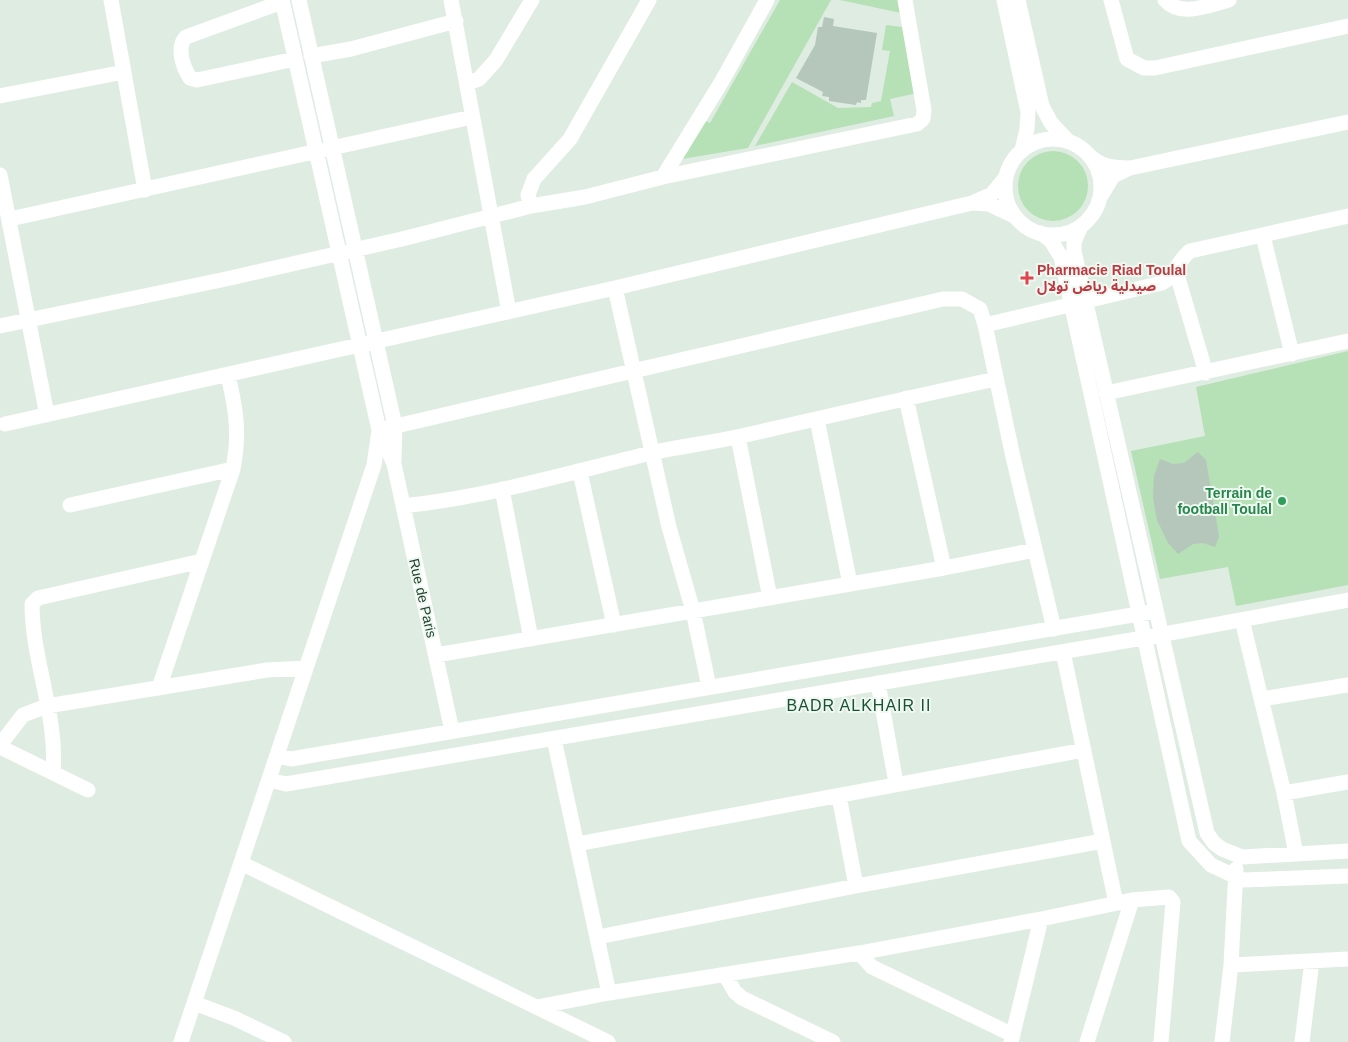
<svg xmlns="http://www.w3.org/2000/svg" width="1348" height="1042" font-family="Helvetica,'Noto Sans Arabic',sans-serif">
<rect width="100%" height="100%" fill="#dfece2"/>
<!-- green -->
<path fill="#b6e0b5" d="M 780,0 L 831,0 L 748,148 L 682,159 L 704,120 L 710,123 Z
M 840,0 L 898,0 L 901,13 Z
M 886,25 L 902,27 L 917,93 L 890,99 L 894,116 L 755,146 L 792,82 L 838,108 L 871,107 L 872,103 L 881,101 L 890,51 L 882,50 Z
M1018 186a35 35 0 1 1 70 0a35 35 0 1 1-70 0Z
M 1348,351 L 1348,585 L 1236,606 L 1228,567 L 1160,579 L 1131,451 L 1205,436 L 1196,387 Z"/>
<!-- building -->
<path fill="#b4c7ba" d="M 824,17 L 834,19 L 833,26 L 877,33 L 866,100 L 861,100 L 861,103 L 857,102 L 856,105 L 829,101 L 829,97 L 822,96 L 823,92 L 796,78 L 815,45 L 818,27 L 822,27 Z
M 1198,452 L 1206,460 L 1219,536 L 1215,547 L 1203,543 L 1193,544 L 1178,554 L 1168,543 L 1157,520 L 1153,498 L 1154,476 L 1160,459 L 1173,464 L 1184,463 Z"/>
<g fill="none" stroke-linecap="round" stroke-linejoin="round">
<!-- minor -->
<path stroke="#fff" stroke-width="15" d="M 111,0 L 145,190
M 282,0 L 379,430 L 394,464 L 452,731
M 299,0 L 395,426 L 394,460
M 451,0 L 509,312
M 1004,0 L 1028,112 L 1027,129 L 1022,150
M 1018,0 L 1042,106 L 1051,123 L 1068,141
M 1111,0 L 1127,59 L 1144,68 L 1155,68 L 1348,26
M 1165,0 C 1181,18 1209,5 1229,0
M 282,2 L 186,37 C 176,47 183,67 190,78 L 197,80 L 295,59
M 311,56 L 351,49 L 456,21
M 468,83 L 479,79 L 496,60 L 532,0
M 0,96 L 124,72
M1005 187a48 48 0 1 1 96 0a48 48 0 1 1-96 0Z
M 1090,156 C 1102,167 1114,168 1130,168 L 1113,176 L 1101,196
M 1130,168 L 1348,122
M 0,175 L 47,415
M 663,177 L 722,81 L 767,0
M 1006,177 L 992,194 L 972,203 L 989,204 L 1016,217
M 531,206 L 528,195 L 534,179 L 570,139 L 649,0
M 10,219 L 472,117
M 1081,226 L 1074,242 L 1074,251 L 1207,833 L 1214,843 L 1222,849 L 1242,857 L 1348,851
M 1041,233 L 1051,241 L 1061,257 L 1189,841 L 1211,865 L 1243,880 L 1348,876
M 1263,236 L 1292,354
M 1176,271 L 1206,373
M 615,288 L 669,527 L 693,611 L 709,687
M 985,325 L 1162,283 C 1175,276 1178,260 1190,251 L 1348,216
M 0,326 L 226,279 L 402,239 L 531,206 L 585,197 L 663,177 L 917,124 L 923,119 L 924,110 L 905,0
M 1106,393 L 1348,341
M 906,398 L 944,568
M 817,419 L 850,584
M 5,424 L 615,288 L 972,203
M 738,437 L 770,598
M 580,472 L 614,625
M 502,489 L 531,639
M 70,505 L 233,469
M 403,506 C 487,497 569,473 651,453 C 681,446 711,443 741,436 C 826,417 910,397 996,379
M 1242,620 L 1284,793 L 1296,854
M 1063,652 L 1116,903
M 436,655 L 944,568 L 1035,550
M 878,683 L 896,783
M 159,688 L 233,469 C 240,433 236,410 228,375
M 1262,699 L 1348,685
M 554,739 L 609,993
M 0,745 L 23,715 L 47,706 L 267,670 L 306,668
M 0,747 L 88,790
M 277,756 L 291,759 L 1156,611
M 53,773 C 58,716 32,661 32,604 L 38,598 L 202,561
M 269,780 L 286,784 L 1143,638 L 1348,600
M 1284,793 L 1348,782
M 839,796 L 856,886
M 577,844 C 746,812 915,780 1084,750
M 241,863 L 608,1042
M 598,937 L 856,886 L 1103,841
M 859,953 L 872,967 L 1013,1035
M 1231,965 L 1348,959
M 725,975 L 735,992 L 742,998 L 833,1042
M 194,1003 L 234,1018 L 284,1042
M 537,1007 L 609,993 L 859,953 L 1041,919 L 1132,900 L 1169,897 L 1173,902 L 1161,1042
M 181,1042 L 374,465 L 379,430 L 943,299 L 962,299 L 980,309 L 985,325 L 1013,457 L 1054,629
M 1011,1042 L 1041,919
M 1087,1042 L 1132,900
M 1222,1042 L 1231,965 L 1236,869
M 1302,1042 L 1312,961"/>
</g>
<!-- markers -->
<path fill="#e0444e" stroke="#eff8f1" stroke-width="2" d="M1024.5 270.5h5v5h5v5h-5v5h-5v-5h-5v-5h5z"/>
<circle fill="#2e9e5b" stroke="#eff8f1" stroke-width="2" cx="1282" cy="501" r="5"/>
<g text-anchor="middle" stroke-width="4" stroke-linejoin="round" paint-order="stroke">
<!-- health labels -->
<g font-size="14" font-weight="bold" fill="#be3a42" stroke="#eff8f1" text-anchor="start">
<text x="1037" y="275">Pharmacie Riad Toulal<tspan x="1037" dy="16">صيدلية رياض تولال</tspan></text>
</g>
<!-- leisure labels -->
<g font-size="14" font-weight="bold" fill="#27864d" stroke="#eff8f1" text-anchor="end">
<text x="1272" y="498">Terrain de<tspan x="1272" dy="16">football Toulal</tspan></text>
</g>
<!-- street labels -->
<g font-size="14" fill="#1e3e2b" stroke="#eff8f1">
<text transform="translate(423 598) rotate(77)" y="5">Rue de Paris</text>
</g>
<!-- quarter labels -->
<g font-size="16" letter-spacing="1" fill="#185232" stroke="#eff8f1">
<text x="859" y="711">BADR ALKHAIR II</text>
</g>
</g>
</svg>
